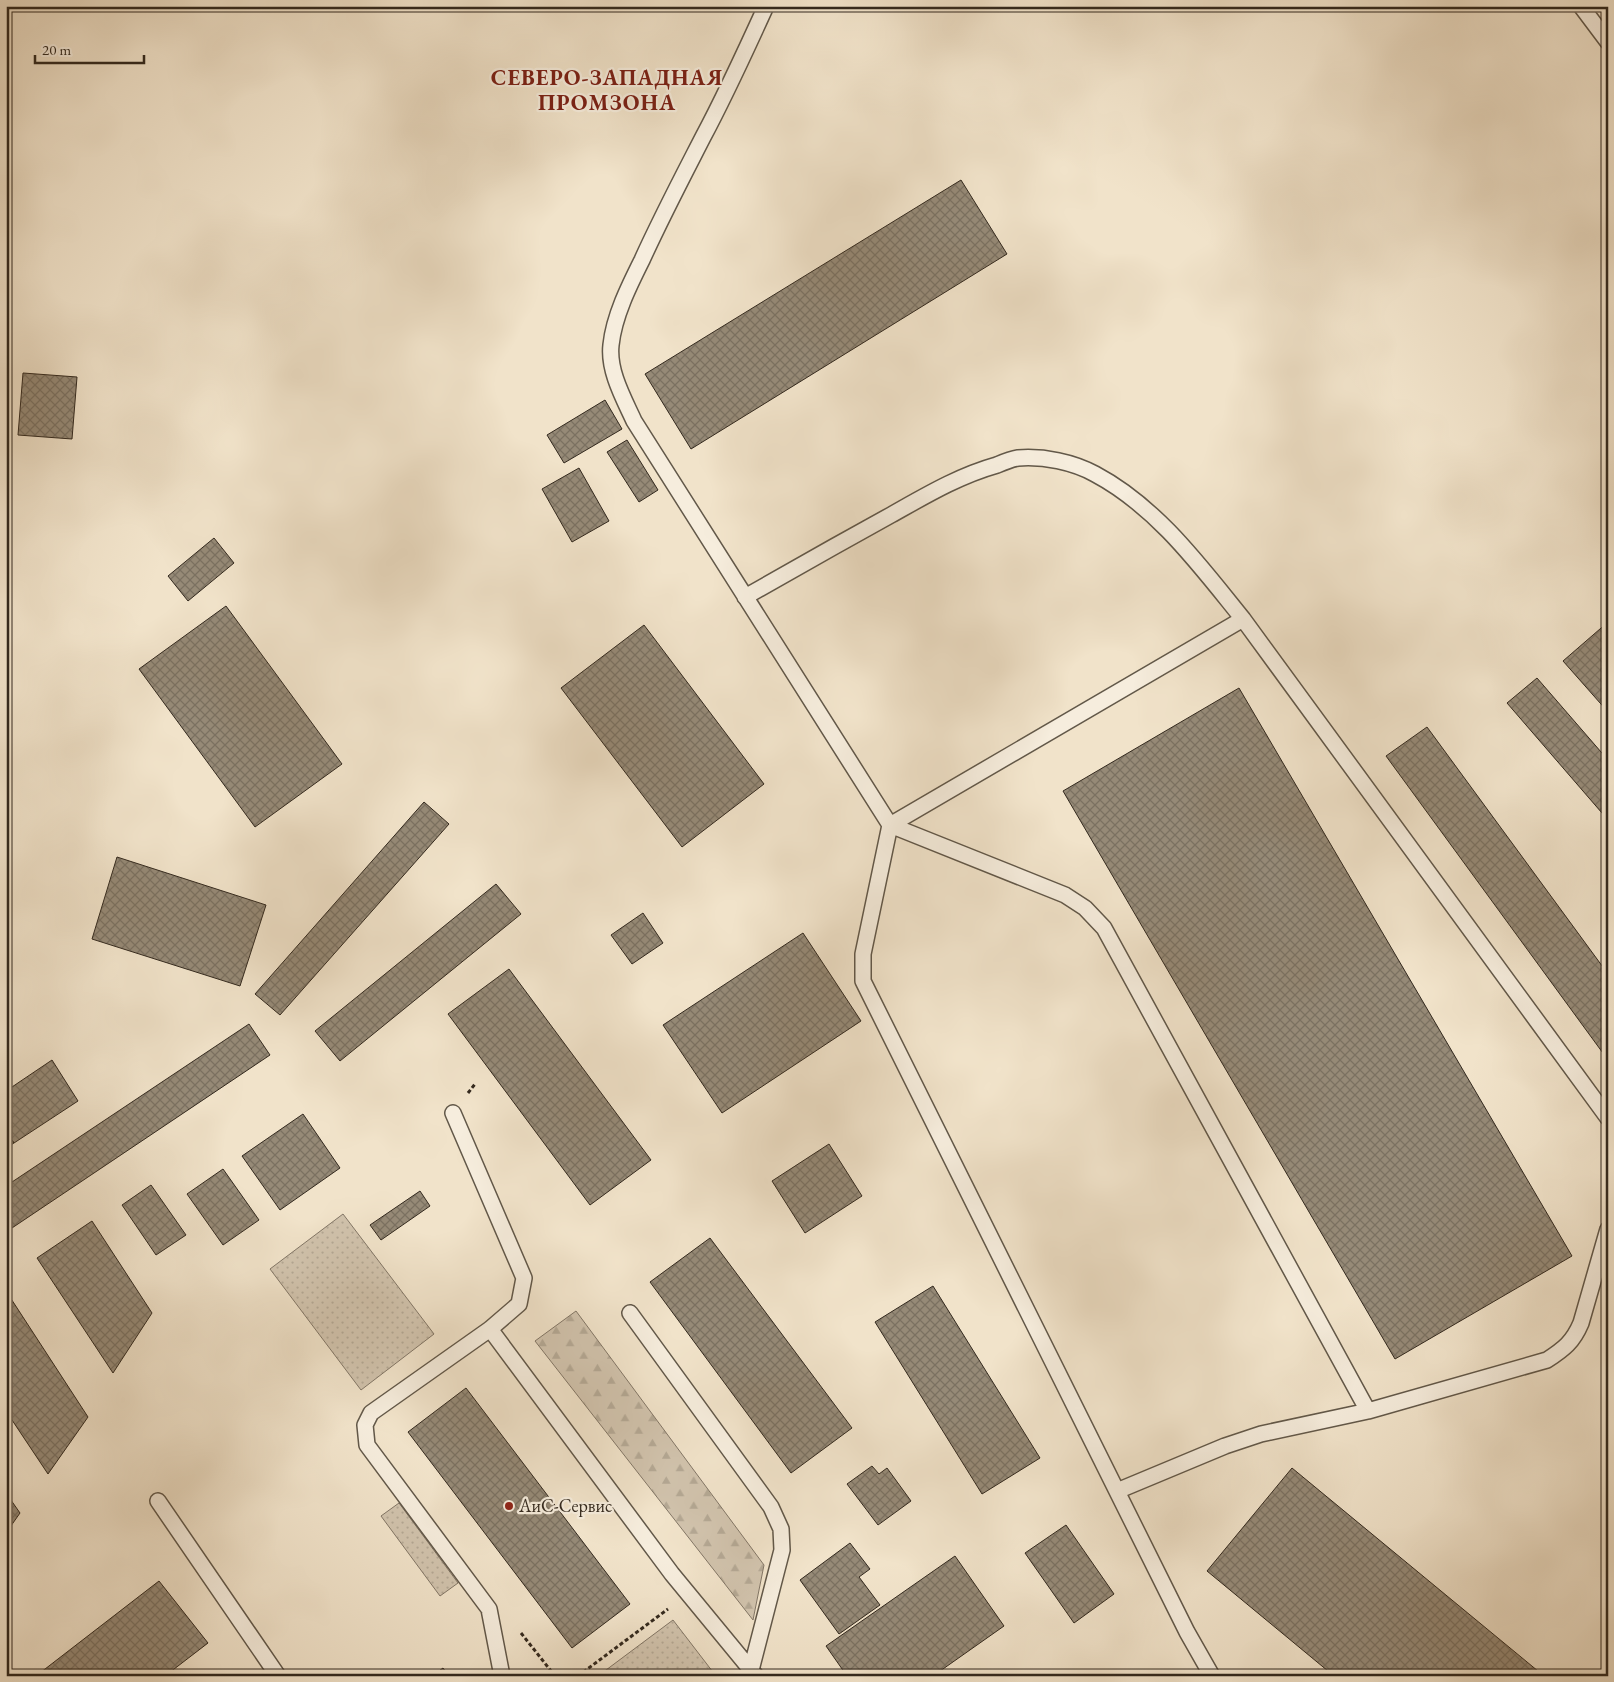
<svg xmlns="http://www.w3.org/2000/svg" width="1614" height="1682" font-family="'EB Garamond',serif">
<defs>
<pattern id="grass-dots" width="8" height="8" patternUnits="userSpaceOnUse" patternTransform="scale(1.25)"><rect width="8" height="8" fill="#d1c3ad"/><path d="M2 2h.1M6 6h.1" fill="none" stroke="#b4a894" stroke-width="1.8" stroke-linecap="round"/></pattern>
<pattern id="forest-firs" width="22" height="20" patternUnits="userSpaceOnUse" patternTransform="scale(1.25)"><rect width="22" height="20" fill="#d1c3ad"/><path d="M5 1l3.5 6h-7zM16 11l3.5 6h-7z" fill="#b4a894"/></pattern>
<pattern id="building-cross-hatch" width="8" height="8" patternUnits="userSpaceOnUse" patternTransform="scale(1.25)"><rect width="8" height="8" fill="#968a77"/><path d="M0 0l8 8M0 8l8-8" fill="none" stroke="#7b7161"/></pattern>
</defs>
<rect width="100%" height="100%" fill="#f1e3ca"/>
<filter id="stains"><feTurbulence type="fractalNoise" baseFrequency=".004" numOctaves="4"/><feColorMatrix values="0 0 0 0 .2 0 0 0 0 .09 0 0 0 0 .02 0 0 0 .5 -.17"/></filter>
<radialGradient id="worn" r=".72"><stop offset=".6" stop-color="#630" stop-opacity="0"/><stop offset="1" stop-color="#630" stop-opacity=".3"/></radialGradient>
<!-- grass -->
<path fill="url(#grass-dots)" stroke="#827666" d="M 343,1214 L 434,1334 L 361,1390 L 270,1269 Z
M 399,1503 L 458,1583 L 440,1596 L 381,1516 Z
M 673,1620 L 716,1676 L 598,1676 Z"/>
<!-- forest -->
<path fill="url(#forest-firs)" stroke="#827666" d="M 576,1311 L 764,1565 L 753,1620 L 535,1341 Z"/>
<!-- building -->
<path fill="url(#building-cross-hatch)" stroke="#33291e" d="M 961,180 L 1007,254 L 691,449 L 645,374 Z
M 23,373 L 77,377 L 72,439 L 18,435 Z
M 605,400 L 622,429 L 564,463 L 547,435 Z
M 627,440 L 658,490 L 639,502 L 607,452 Z
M 579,468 L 609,521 L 572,542 L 542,489 Z
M 214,538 L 234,563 L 188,601 L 168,576 Z
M 226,606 L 342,764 L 255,827 L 139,669 Z
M 1608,622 L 1608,712 L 1563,661 Z
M 644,625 L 764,784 L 682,847 L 561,688 Z
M 1537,678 L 1608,760 L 1608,820 L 1507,703 Z
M 1239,688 L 1572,1256 L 1395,1359 L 1063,791 Z
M 1427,727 L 1608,974 L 1608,1060 L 1386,756 Z
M 424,802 L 449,824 L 280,1015 L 255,994 Z
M 117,857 L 266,905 L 240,986 L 92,939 Z
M 496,884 L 521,914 L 340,1061 L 315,1031 Z
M 643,913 L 663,943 L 632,964 L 611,935 Z
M 803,933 L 861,1021 L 722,1113 L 663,1025 Z
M 509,969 L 651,1160 L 590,1205 L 448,1014 Z
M 249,1024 L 270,1055 L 6,1232 L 6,1186 Z
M 52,1060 L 78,1101 L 14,1143 L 6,1132 L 6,1091 Z
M 303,1114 L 340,1168 L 280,1210 L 242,1156 Z
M 6,1132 L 14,1143 L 6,1148 Z
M 829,1144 L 862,1196 L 805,1233 L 772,1181 Z
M 223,1169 L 259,1220 L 223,1245 L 187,1194 Z
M 151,1185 L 186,1235 L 156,1255 L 122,1205 Z
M 420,1191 L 430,1206 L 381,1240 L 370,1225 Z
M 92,1221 L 152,1313 L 113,1373 L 37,1258 Z
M 710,1238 L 852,1428 L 791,1473 L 650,1282 Z
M 933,1286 L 1040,1458 L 982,1494 L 875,1322 Z
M 6,1291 L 88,1417 L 48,1474 L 6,1411 Z
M 466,1388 L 630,1604 L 572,1648 L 408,1432 Z
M 872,1466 L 879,1474 L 887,1468 L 911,1501 L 878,1525 L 847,1484 Z
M 1292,1468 L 1544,1676 L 1334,1676 L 1207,1571 Z
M 6,1493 L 20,1513 L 6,1533 Z
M 1066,1525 L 1114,1594 L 1074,1623 L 1025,1553 Z
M 850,1543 L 870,1569 L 859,1577 L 880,1605 L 839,1634 L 800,1580 Z
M 955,1556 L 1004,1626 L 933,1676 L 847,1676 L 826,1646 Z
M 159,1581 L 208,1643 L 165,1676 L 36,1676 Z
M 443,1668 L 449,1676 L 432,1676 Z"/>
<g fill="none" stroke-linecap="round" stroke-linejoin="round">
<!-- service casing -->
<g stroke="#625849" stroke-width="18">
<path id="service" d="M 766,6 C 746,50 726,94 703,137 C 682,178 661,218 642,260 C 629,286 614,316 611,345 C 608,371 624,399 634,421 L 890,825 L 1065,895 L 1085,908 L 1104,928 L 1368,1411
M 1581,6 L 1608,42
M 745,597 C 794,569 842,542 891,515 C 925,496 958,476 997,465 C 1004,462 1011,459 1018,458 C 1044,456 1073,462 1095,474 C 1157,507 1200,566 1243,619
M 453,1113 L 524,1278 L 519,1304 L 490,1329 L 371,1413 L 365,1425 L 367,1445 L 489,1609 L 502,1676
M 630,1313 L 771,1507 L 781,1529 L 782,1550 L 751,1670
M 490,1329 L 672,1574 L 756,1676
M 1117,1491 L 1225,1446 L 1261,1434 L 1368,1411 L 1547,1360 C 1564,1349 1573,1342 1581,1323 L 1608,1229
M 158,1501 L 278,1676
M 1212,1676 L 1187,1632 L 863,981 L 863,954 L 890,825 L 1243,619 L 1608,1118"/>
</g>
<!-- path -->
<path stroke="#33291e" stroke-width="3" stroke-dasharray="4 2.5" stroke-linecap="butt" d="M 468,1093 L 475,1084
M 521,1633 L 555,1676
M 578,1676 L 668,1609"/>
<!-- service -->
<use href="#service" stroke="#f6eddd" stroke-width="15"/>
</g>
<!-- markers -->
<circle fill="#8f2418" stroke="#f6eddd" stroke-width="2" cx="509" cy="1506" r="5"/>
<g text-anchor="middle" stroke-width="4.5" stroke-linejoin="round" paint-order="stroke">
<!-- poi labels -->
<g font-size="18" fill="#33291e" stroke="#f6eddd" text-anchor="start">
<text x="519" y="1512">АиС-Сервис</text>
</g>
<!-- district labels -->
<g font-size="22" font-weight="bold" letter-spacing="1" fill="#7a1f14" stroke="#f6eddd">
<text x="607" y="85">СЕВЕРО-ЗАПАДНАЯ<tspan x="607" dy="25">ПРОМЗОНА</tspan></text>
</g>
</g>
<!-- margin -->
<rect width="1614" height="1682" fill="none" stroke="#f1e3ca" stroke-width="25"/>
<rect x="8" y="8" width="1599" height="1667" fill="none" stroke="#33291e" stroke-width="2.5"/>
<rect x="12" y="12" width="1589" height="1657" fill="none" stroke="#33291e"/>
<!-- scale -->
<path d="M35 55v8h109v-8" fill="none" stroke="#33291e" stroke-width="2.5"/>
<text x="42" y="55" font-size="15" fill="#33291e" stroke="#f6eddd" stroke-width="4" paint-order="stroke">20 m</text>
<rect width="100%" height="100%" filter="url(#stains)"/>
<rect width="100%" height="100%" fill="url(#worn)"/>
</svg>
